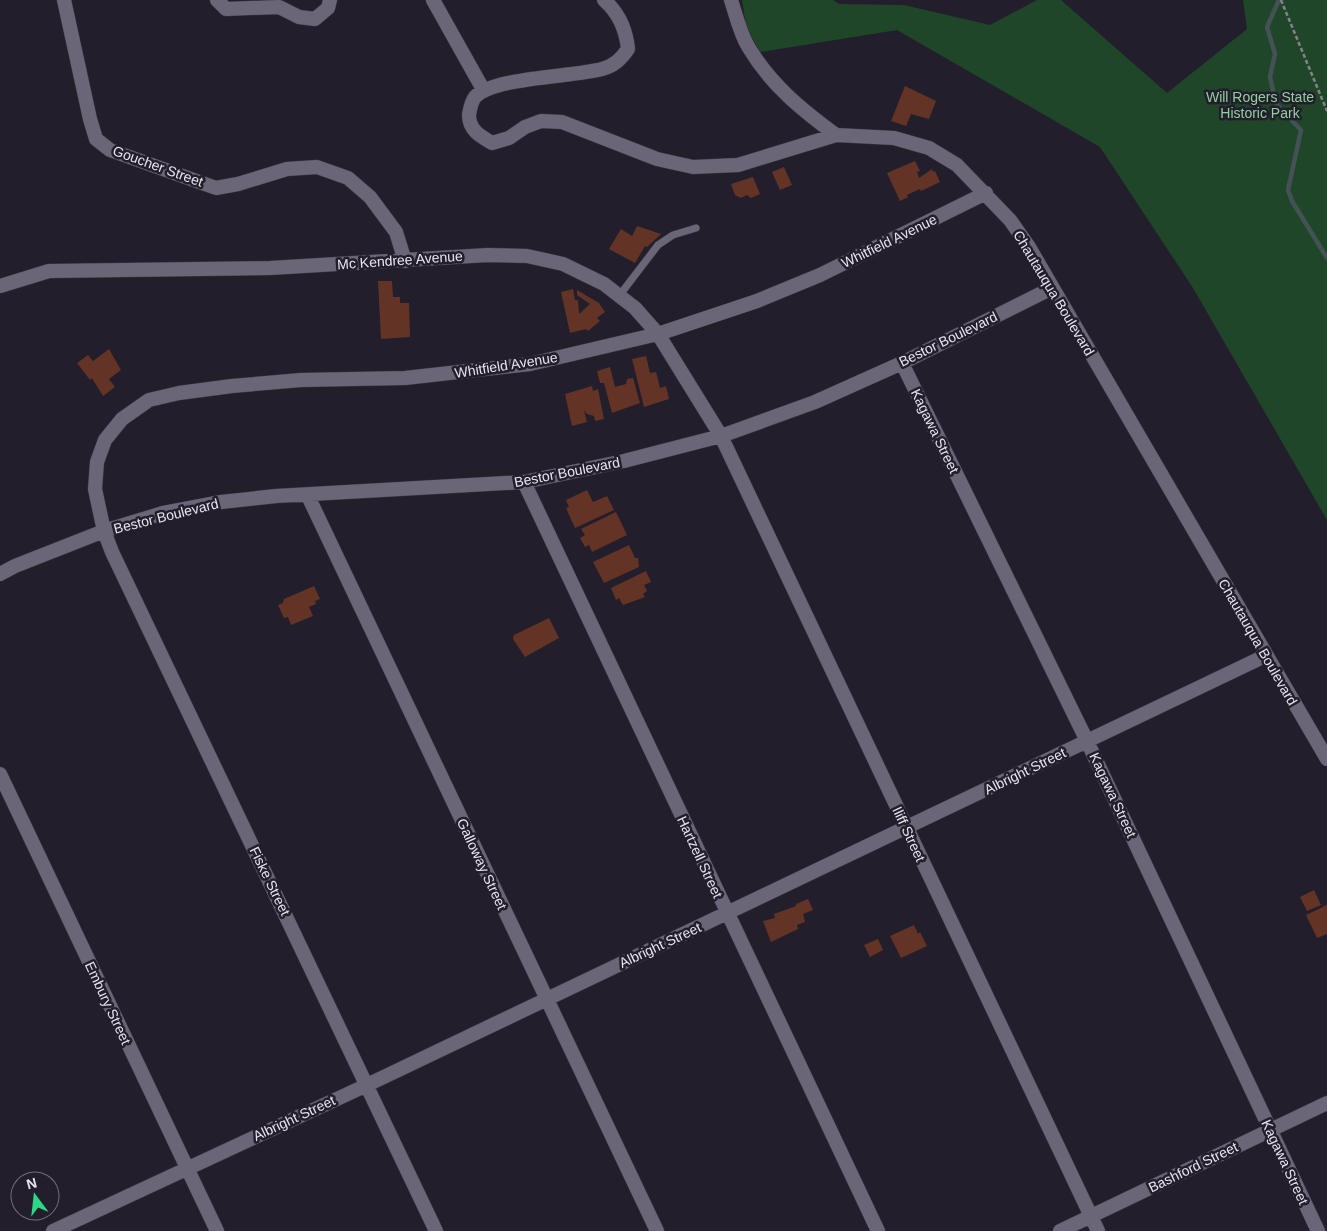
<svg xmlns="http://www.w3.org/2000/svg" width="1327" height="1231" font-family="Helvetica,sans-serif">
<rect width="100%" height="100%" fill="#221e2c"/>
<!-- green -->
<path fill="#204629" d="M 742,0 L 833,0 L 839,4 L 904,5 L 990,25 L 1037,0 L 1061,0 L 1167,93 L 1247,29 L 1243,0 L 1327,0 L 1327,520 L 1193,288 L 1100,147 L 897,30 L 760,52 L 746,26 Z"/>
<g fill="none" stroke-linecap="round" stroke-linejoin="round">
<!-- stream -->
<path stroke="#455255" stroke-width="4.5" d="M 1279,0 L 1267,27 L 1275,54 L 1270,77 L 1276,104 L 1301,130 L 1288,190 L 1292,201 L 1327,258"/>
</g>
<!-- building -->
<path fill="#633426" d="M 905,86 L 936,101 L 929,119 L 911,114 L 906,126 L 891,121 Z
M 915,161 L 920,171 L 917,172 L 919,178 L 932,169 L 933,172 L 935,171 L 940,182 L 921,191 L 920,189 L 911,193 L 907,195 L 908,197 L 900,201 L 887,173 Z
M 784,167 L 792,185 L 780,190 L 772,172 Z
M 753,177 L 760,194 L 751,198 L 747,195 L 741,198 L 735,195 L 731,184 Z
M 637,226 L 661,234 L 647,247 L 645,246 L 635,263 L 609,249 L 621,229 L 632,236 Z
M 378,281 L 392,281 L 393,297 L 400,297 L 400,303 L 409,303 L 410,337 L 381,339 Z
M 573,289 L 575,300 L 578,300 L 579,314 L 590,304 L 577,295 L 577,290 L 599,303 L 605,312 L 597,318 L 600,321 L 588,331 L 586,329 L 570,333 L 561,292 Z
M 109,349 L 121,370 L 109,379 L 115,387 L 103,396 L 92,378 L 90,380 L 77,363 L 88,355 L 93,361 Z
M 646,356 L 650,373 L 656,372 L 660,388 L 666,386 L 669,399 L 644,407 L 632,359 Z
M 610,367 L 615,387 L 626,384 L 627,379 L 633,378 L 640,403 L 612,413 L 604,383 L 600,383 L 597,371 Z
M 592,386 L 593,391 L 598,389 L 604,419 L 595,421 L 594,416 L 587,414 L 584,410 L 587,422 L 572,426 L 565,394 Z
M 587,490 L 593,502 L 607,496 L 614,510 L 575,528 L 566,508 L 569,507 L 566,500 Z
M 616,512 L 627,535 L 592,552 L 589,545 L 585,547 L 580,538 L 585,535 L 581,529 Z
M 629,545 L 635,558 L 638,558 L 639,567 L 604,583 L 593,562 Z
M 646,571 L 651,582 L 644,585 L 647,591 L 643,594 L 645,597 L 623,605 L 619,598 L 616,600 L 611,588 Z
M 314,586 L 320,599 L 315,601 L 316,604 L 309,607 L 313,616 L 291,625 L 288,617 L 284,618 L 278,605 L 283,603 L 284,599 Z
M 549,618 L 559,638 L 525,657 L 513,639 L 514,635 Z
M 1314,890 L 1321,905 L 1307,911 L 1300,897 Z
M 808,899 L 813,910 L 803,914 L 805,922 L 797,925 L 798,929 L 771,942 L 763,921 L 775,918 L 774,914 L 796,906 L 796,904 Z
M 1327,905 L 1327,934 L 1317,938 L 1306,915 Z
M 914,925 L 918,934 L 920,932 L 927,946 L 901,958 L 890,936 Z
M 878,939 L 883,950 L 870,957 L 864,945 Z"/>
<g fill="none" stroke-linecap="round" stroke-linejoin="round">
<!-- lane casing -->
<g stroke="#3c3844" stroke-width="8">
<path id="lane" d="M 619,296 L 658,245 L 673,235 L 696,228"/>
</g>
<!-- street casing -->
<g stroke="#3c3844" stroke-width="15">
<path id="street" d="M 64,0 L 90,119 L 96,139 L 110,150 L 216,188 L 238,184 L 287,169 L 317,167 L 348,178 L 370,197 L 396,232 L 405,261
M 217,0 L 226,9 L 279,7 L 299,17 L 315,19 L 328,8 L 330,0
M 433,0 L 484,91
M 604,0 C 619,13 626,29 628,49 C 621,59 614,66 602,69 C 573,77 494,77 475,97 C 471,102 470,109 469,115 C 469,130 480,136 492,143 L 509,138 L 525,127 L 541,121 L 562,122 L 657,159 L 693,167 L 738,165 L 836,135 L 894,138 L 929,148 L 957,165 L 1010,220 L 1029,247 L 1327,759
M 731,0 C 736,15 740,34 749,48 C 771,85 802,110 836,135
M 0,286 L 49,271 L 270,268 L 488,255 L 527,256 L 563,264 L 604,284 L 635,308 L 658,334 L 721,436 L 1098,1231
M 902,363 L 1087,741 L 1318,1231
M 524,482 L 878,1231
M 308,496 L 657,1231
M 0,574 L 15,566 L 104,531 L 163,513 L 221,502 L 276,496 L 524,482 L 624,461 L 721,436 L 815,402 L 902,363 L 1052,288
M 0,774 L 217,1231
M 53,1231 L 367,1085 L 1265,656
M 436,1231 L 112,552 L 104,531 L 95,489 L 97,462 L 105,440 L 122,419 L 149,400 L 179,393 L 232,386 L 301,380 L 405,378 L 530,364 L 658,334 L 757,301 L 820,275 L 986,193
M 1060,1231 L 1327,1103"/>
</g>
<!-- path -->
<path stroke="#85828e" stroke-width="2.5" stroke-dasharray="4 2.5" stroke-linecap="butt" d="M 1281,0 L 1327,111"/>
<!-- lane -->
<use href="#lane" stroke="#6a6577" stroke-width="7"/>
<!-- street -->
<use href="#street" stroke="#6a6577" stroke-width="14"/>
</g>
<g text-anchor="middle" stroke-width="5" stroke-linejoin="round" paint-order="stroke">
<!-- park labels -->
<g font-size="14" fill="#8ed19b" stroke="#221e2c">
<text x="1260" y="102">Will Rogers State<tspan x="1260" dy="16">Historic Park</tspan></text>
</g>
<!-- street labels -->
<g font-size="14" fill="#e6e4ee" stroke="#221e2c">
<text transform="translate(158 166) rotate(20)" y="5">Goucher Street</text>
<text transform="translate(889 241) rotate(-26)" y="5">Whitfield Avenue</text>
<text transform="translate(400 260) rotate(-4)" y="5">Mc Kendree Avenue</text>
<text transform="translate(1054 293) rotate(59)" y="5">Chautauqua Boulevard</text>
<text transform="translate(948 339) rotate(-26)" y="5">Bestor Boulevard</text>
<text transform="translate(506 365) rotate(-9)" y="5">Whitfield Avenue</text>
<text transform="translate(935 431) rotate(64)" y="5">Kagawa Street</text>
<text transform="translate(567 472) rotate(-11)" y="5">Bestor Boulevard</text>
<text transform="translate(166 516) rotate(-14)" y="5">Bestor Boulevard</text>
<text transform="translate(1258 642) rotate(60)" y="5">Chautauqua Boulevard</text>
<text transform="translate(1025 771) rotate(-26)" y="5">Albright Street</text>
<text transform="translate(1113 795) rotate(65)" y="5">Kagawa Street</text>
<text transform="translate(909 834) rotate(65)" y="5">Iliff Street</text>
<text transform="translate(700 857) rotate(65)" y="5">Hartzell Street</text>
<text transform="translate(482 864) rotate(65)" y="5">Galloway Street</text>
<text transform="translate(270 881) rotate(64)" y="5">Fiske Street</text>
<text transform="translate(660 945) rotate(-25)" y="5">Albright Street</text>
<text transform="translate(108 1003) rotate(65)" y="5">Embury Street</text>
<text transform="translate(294 1118) rotate(-25)" y="5">Albright Street</text>
<text transform="translate(1285 1162) rotate(65)" y="5">Kagawa Street</text>
<text transform="translate(1193 1167) rotate(-26)" y="5">Bashford Street</text>
</g>
</g>
<!-- north arrow -->
<g transform="translate(35 1196) rotate(345)"><circle r="24" fill="#221e2c" stroke="#706d7a"/>
<path d="M0-4L9 19L0 12L-9 19Z" fill="#2dd884"/>
<text y="-8" font-size="14" font-weight="bold" text-anchor="middle" fill="#e6e4ee">N</text>
</g>
</svg>
